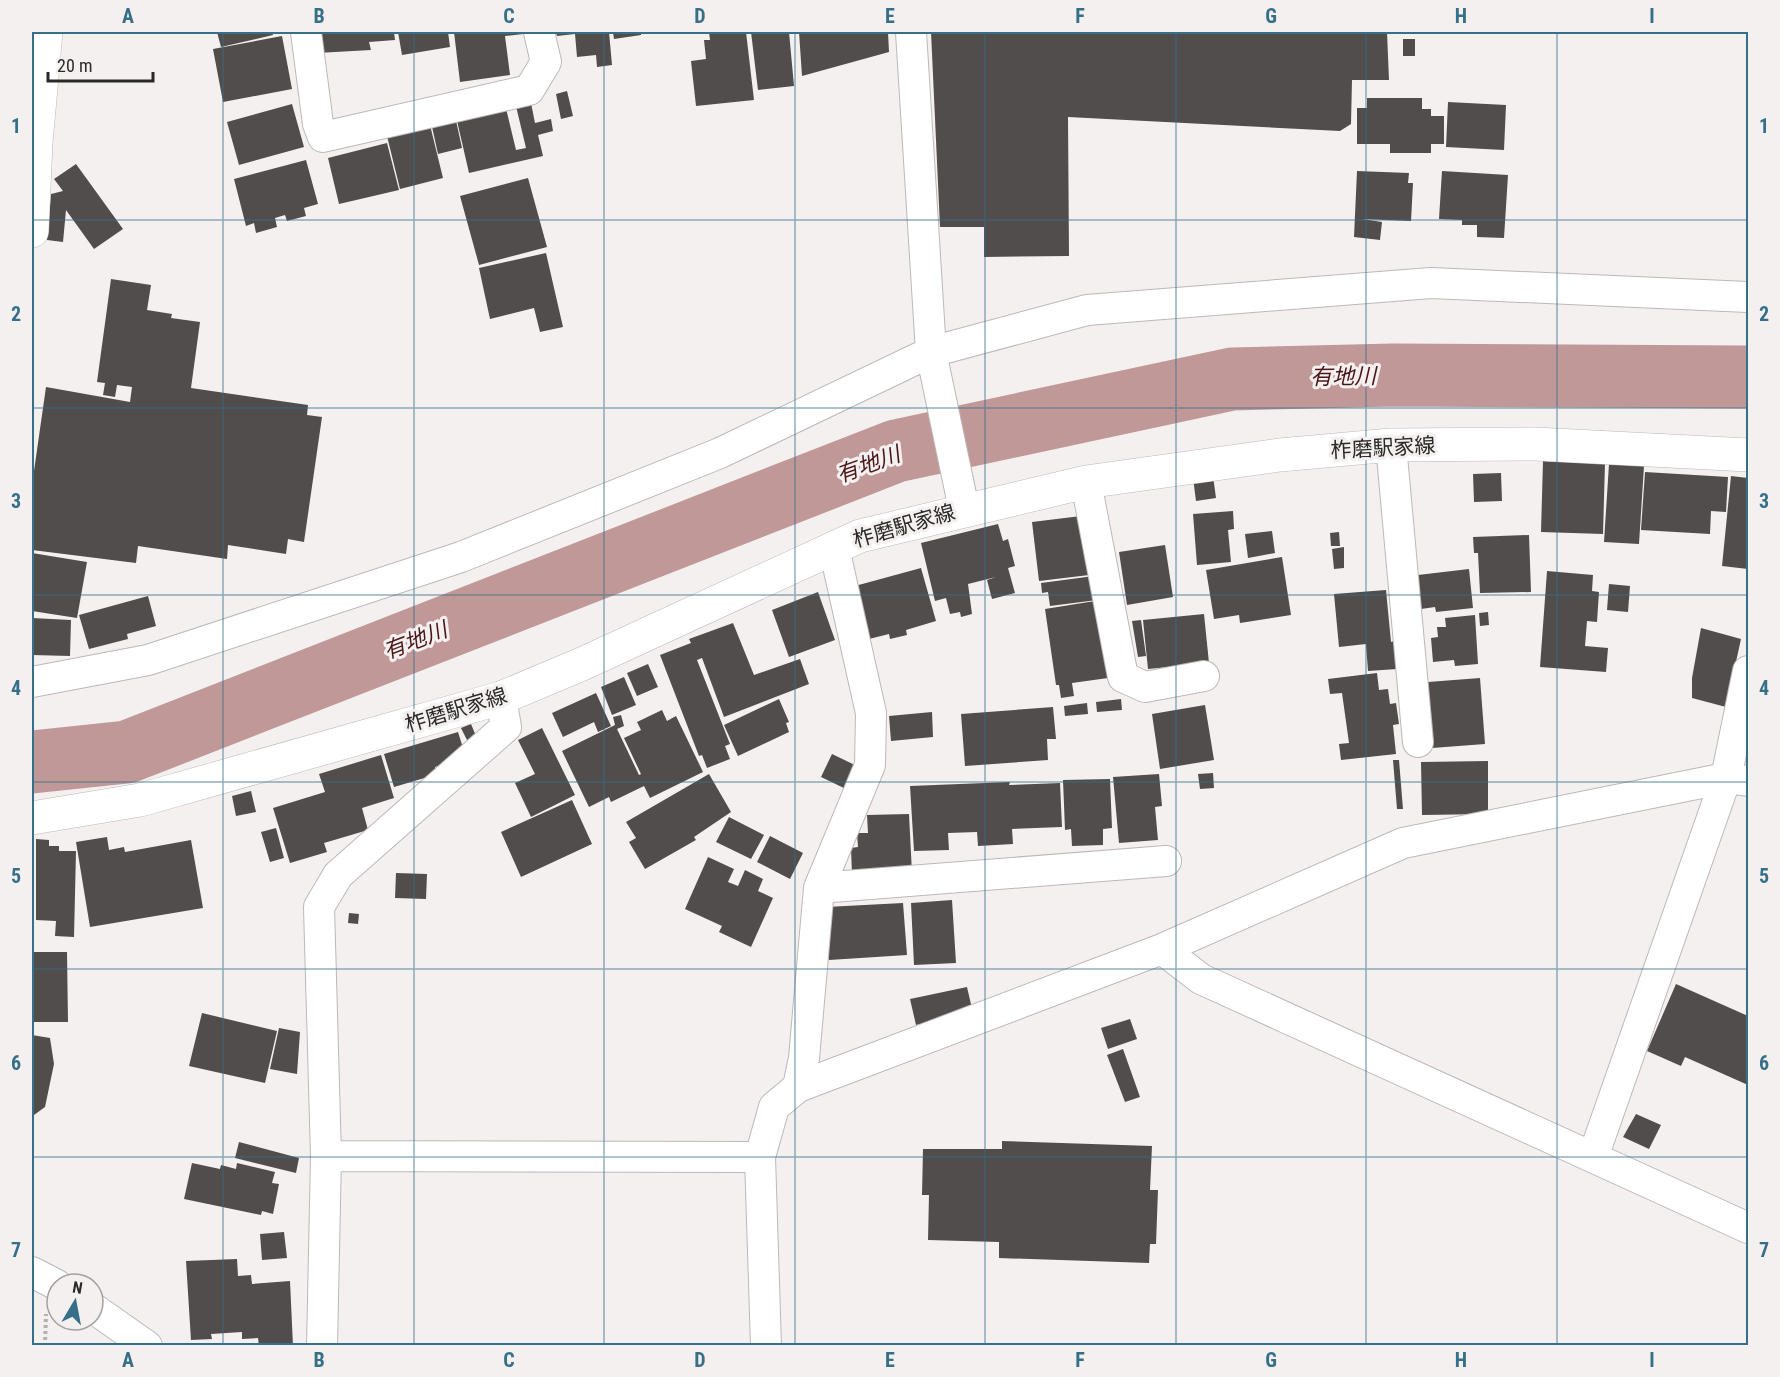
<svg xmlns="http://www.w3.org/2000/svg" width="1780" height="1377" font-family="'Roboto Condensed','Noto Sans JP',sans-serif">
<rect width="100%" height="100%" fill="#f5f0f0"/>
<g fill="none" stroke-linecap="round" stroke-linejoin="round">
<!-- river -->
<path stroke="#c19898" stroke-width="63" d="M 32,762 L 127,752 L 896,451 L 1232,379 L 1393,375 L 1748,377"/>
</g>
<!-- building -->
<path fill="#514d4d" d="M 217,32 L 272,32 L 273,35 L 221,47 Z
M 314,32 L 394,32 L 395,40 L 369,42 L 371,50 L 317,53 Z
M 398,32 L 448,32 L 450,47 L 402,55 Z
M 454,32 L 532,32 L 532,33 L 505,36 L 510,75 L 460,82 Z
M 556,32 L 609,32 L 612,65 L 597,67 L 596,55 L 577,57 L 575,34 L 557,36 Z
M 613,32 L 641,32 L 641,35 L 614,39 Z
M 709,32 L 746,32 L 754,100 L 696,106 L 691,61 L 706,59 L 704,40 L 710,40 Z
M 751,32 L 789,32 L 794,86 L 758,90 Z
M 799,32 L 888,32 L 889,52 L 802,76 Z
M 931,32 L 1387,32 L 1389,80 L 1352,80 L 1351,124 L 1340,131 L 1068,117 L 1069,256 L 984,257 L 984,227 L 940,227 Z
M 282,36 L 292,89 L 223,102 L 213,49 Z
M 1403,39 L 1415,39 L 1415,56 L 1403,56 Z
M 567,91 L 573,116 L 561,119 L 556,94 Z
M 530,98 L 535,123 L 551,119 L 553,131 L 538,135 L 543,156 L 469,173 L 455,112 L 504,100 L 516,150 L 526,148 L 515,102 Z
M 1367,98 L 1422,98 L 1422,109 L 1431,109 L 1431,116 L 1444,116 L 1444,144 L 1431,144 L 1431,153 L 1390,153 L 1390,144 L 1357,144 L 1357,108 L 1367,108 Z
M 1448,102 L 1506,105 L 1504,150 L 1446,147 Z
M 292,104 L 304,147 L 239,165 L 227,122 Z
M 455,116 L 462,148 L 438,154 L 431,122 Z
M 429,121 L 443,178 L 400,189 L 386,132 Z
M 387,143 L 399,190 L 339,204 L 328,158 Z
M 306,160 L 318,204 L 304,208 L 306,216 L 287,221 L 285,215 L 275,218 L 277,227 L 256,233 L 254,223 L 246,226 L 234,179 Z
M 76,164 L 123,229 L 94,249 L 66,210 L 63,242 L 47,240 L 51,194 L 63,191 L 54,179 Z
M 1357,171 L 1409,173 L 1408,183 L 1413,183 L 1411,221 L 1362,219 L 1382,222 L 1380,240 L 1354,237 Z
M 1442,171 L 1508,175 L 1504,238 L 1477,237 L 1477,225 L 1462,225 L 1462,220 L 1439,219 Z
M 528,178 L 547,247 L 479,265 L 460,196 Z
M 546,253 L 563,327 L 540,332 L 534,308 L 490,319 L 479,268 Z
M 111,279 L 151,285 L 147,310 L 172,314 L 171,318 L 200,322 L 191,388 L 308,405 L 307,415 L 322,417 L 304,542 L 288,539 L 286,554 L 228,545 L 227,559 L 138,546 L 136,563 L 32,550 L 32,485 L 46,387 L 130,402 L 132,387 L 117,385 L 115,397 L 103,395 L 105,383 L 97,382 Z
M 1543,461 L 1605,463 L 1603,534 L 1541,532 Z
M 1609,464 L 1644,466 L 1639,544 L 1604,542 Z
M 1645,472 L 1728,477 L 1726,512 L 1711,511 L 1710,534 L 1641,530 Z
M 1501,473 L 1502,501 L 1474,502 L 1473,474 Z
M 1213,476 L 1216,498 L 1196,501 L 1193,478 Z
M 1731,476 L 1748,478 L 1748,569 L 1722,566 Z
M 1233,511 L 1234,529 L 1228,530 L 1231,562 L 1197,565 L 1193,514 Z
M 1081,516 L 1089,575 L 1039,581 L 1032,522 Z
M 998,524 L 1003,541 L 1008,539 L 1015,566 L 1008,568 L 1015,593 L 992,599 L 987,580 L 996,577 L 968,584 L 972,614 L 961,617 L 960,612 L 950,614 L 946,598 L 935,601 L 921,543 Z
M 1272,531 L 1275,553 L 1248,558 L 1245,534 Z
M 1339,532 L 1340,546 L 1331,546 L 1330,533 Z
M 1529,535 L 1531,592 L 1480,593 L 1478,553 L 1474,553 L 1473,537 Z
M 1165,545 L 1173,597 L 1127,605 L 1119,552 Z
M 1344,547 L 1344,568 L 1334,569 L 1332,549 Z
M 32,553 L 87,562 L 77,618 L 32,611 Z
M 1282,557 L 1291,615 L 1240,623 L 1239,615 L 1214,619 L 1206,570 Z
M 921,568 L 936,621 L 906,630 L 907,635 L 890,639 L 889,634 L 869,639 L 855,586 Z
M 1469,569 L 1473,608 L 1436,612 L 1435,607 L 1421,609 L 1418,575 Z
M 1547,571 L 1593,575 L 1592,591 L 1599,592 L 1597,622 L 1587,621 L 1585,646 L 1608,648 L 1606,672 L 1540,667 Z
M 1094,576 L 1097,600 L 1050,606 L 1048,592 L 1042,593 L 1041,583 Z
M 1609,584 L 1630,586 L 1628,612 L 1607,610 Z
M 1386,590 L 1391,642 L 1394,641 L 1397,669 L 1368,671 L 1366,644 L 1339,647 L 1334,594 Z
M 818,592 L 835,640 L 789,657 L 772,610 Z
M 148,596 L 156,626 L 127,634 L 128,639 L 89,649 L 79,615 Z
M 1095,601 L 1100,639 L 1106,638 L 1108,678 L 1072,683 L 1074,696 L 1061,698 L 1059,685 L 1056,685 L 1045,609 Z
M 1488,612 L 1489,625 L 1480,626 L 1479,613 Z
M 1204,614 L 1209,663 L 1148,669 L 1143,620 Z
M 1475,615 L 1478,664 L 1455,666 L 1454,660 L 1433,662 L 1431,638 L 1438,637 L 1437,627 L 1446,627 L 1445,618 Z
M 32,618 L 71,620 L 70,656 L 32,655 Z
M 1141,620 L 1146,656 L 1138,657 L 1132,621 Z
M 733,623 L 754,675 L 800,659 L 809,684 L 724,717 L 702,658 L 697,660 L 730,744 L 725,746 L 730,759 L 707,768 L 702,755 L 699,756 L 660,655 L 691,643 L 689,639 Z
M 1701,628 L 1741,639 L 1726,707 L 1692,698 L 1692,678 Z
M 648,664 L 658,687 L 637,696 L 627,673 Z
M 1377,673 L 1379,690 L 1388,689 L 1390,704 L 1396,703 L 1399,724 L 1393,725 L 1396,754 L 1341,760 L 1339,744 L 1349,743 L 1342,693 L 1330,694 L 1328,679 Z
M 624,677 L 636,705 L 612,715 L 601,687 Z
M 1480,678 L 1485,744 L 1432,748 L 1428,682 Z
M 596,693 L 611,726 L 598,732 L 594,722 L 563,737 L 552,713 Z
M 779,699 L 789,722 L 786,723 L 789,732 L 738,756 L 724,725 Z
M 1121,699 L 1122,710 L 1097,712 L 1096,702 Z
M 1087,703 L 1088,714 L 1065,716 L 1064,706 Z
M 1205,705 L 1214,760 L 1160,769 L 1152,714 Z
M 1053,707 L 1056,739 L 1047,739 L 1048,760 L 965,766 L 961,714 Z
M 662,710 L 667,721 L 676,716 L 703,772 L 650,798 L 644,786 L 611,802 L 609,797 L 589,807 L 562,751 L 615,725 L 613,717 L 621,715 L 624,726 L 617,729 L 639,775 L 641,774 L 624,738 L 641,730 L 637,722 Z
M 932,712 L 933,737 L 891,741 L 889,716 Z
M 471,724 L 476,736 L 467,740 L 461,728 Z
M 542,728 L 575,795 L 531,817 L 515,783 L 535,774 L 518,740 Z
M 458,732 L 464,751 L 450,756 L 451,762 L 435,767 L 438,774 L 394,787 L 384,754 Z
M 832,754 L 859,767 L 848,790 L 821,777 Z
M 381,755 L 394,798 L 362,808 L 368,830 L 324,843 L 327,852 L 290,863 L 273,808 L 325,792 L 319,774 Z
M 1393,760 L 1399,760 L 1403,809 L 1397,809 Z
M 1488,761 L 1488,814 L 1422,815 L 1421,762 Z
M 1213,773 L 1214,788 L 1200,789 L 1198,774 Z
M 709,774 L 731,812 L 694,837 L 696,840 L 645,869 L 629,842 L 636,838 L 626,822 Z
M 1159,774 L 1162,806 L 1155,807 L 1158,840 L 1119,843 L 1113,777 Z
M 1110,779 L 1112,828 L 1103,829 L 1103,845 L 1072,846 L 1071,829 L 1065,830 L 1063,780 Z
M 1010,782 L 1009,785 L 1060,783 L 1062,827 L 1012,829 L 1013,844 L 978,846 L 977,832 L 948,833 L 949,850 L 914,851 L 910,786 Z
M 251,791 L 256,812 L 236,816 L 232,796 Z
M 572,800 L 592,844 L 521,877 L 501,832 Z
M 909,814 L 912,873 L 852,875 L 851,848 L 858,847 L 857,833 L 868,833 L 867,815 Z
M 729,817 L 764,835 L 751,859 L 716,842 Z
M 276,828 L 284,858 L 270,862 L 261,832 Z
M 770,836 L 803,853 L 790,879 L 757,862 Z
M 107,837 L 109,850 L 124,847 L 125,852 L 191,840 L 203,908 L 90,927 L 76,842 Z
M 36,839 L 49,840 L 49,846 L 59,846 L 59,851 L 76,851 L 74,937 L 55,936 L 56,921 L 36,920 Z
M 708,857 L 734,869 L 728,882 L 738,886 L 745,870 L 763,879 L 758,891 L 773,898 L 751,947 L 719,932 L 722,926 L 685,909 Z
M 396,873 L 427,874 L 426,899 L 395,898 Z
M 952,900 L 956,963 L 914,965 L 911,903 Z
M 903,903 L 907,955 L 829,960 L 826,907 Z
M 349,913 L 359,914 L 358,924 L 348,923 Z
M 32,952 L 67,952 L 68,1022 L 32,1022 Z
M 1676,984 L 1748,1016 L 1748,1085 L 1685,1057 L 1681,1066 L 1647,1051 Z
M 967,987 L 973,1013 L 916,1025 L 910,999 Z
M 202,1013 L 277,1031 L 265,1083 L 189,1066 Z
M 1130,1019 L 1137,1039 L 1108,1049 L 1101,1028 Z
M 279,1028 L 300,1032 L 297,1074 L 270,1069 Z
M 32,1035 L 50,1038 L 54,1064 L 45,1107 L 34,1115 L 32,1120 Z
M 1123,1049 L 1140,1097 L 1125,1102 L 1107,1055 Z
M 1636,1114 L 1661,1125 L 1649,1149 L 1623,1137 Z
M 1002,1141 L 1152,1146 L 1150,1190 L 1158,1190 L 1156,1244 L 1150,1244 L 1149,1263 L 999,1258 L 999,1242 L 928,1240 L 929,1195 L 922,1195 L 923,1149 L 1002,1149 Z
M 239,1142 L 299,1158 L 296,1173 L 235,1158 Z
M 192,1163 L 220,1169 L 221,1165 L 236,1169 L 237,1163 L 275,1172 L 272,1183 L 279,1184 L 273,1214 L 262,1211 L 261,1215 L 184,1199 Z
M 284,1232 L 287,1258 L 262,1260 L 260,1234 Z
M 237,1259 L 238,1276 L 251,1275 L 252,1284 L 290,1281 L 293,1346 L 259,1346 L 258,1338 L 242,1339 L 242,1332 L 211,1334 L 212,1339 L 191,1340 L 186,1261 Z"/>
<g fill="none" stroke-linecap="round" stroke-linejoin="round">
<!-- minor casing -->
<g stroke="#bdb8b8" stroke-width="32">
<path id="minor" d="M 306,32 L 318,124 L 323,137 L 529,90 L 546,62 L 539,32
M 911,32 L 931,352 L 964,509
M 1391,445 L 1418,742
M 1086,482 L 1123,677 L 1145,687 L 1204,676
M 32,682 L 148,660 L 461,557 L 720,453 L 931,352 L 1087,310 L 1431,283 L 1748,297
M 819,888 L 1166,861
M 1162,949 L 1201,979 L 1748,1228
M 798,1087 L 804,1058 L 819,888 L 870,765 L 871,713 L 834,548
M 326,1156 L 760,1157
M 1593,1157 L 1726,778 L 1748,671
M 32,1272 L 57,1285
M 93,1308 L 147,1346
M 322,1346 L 326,1156 L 319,907 L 338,875 L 506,727 L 501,698
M 766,1346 L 760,1157 L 774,1107 L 798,1087 L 1162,949 L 1403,843 L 1726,778 L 1748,781"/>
</g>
<!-- secondary casing -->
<g stroke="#bdb8b8" stroke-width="34">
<path id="secondary" d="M 32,231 L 36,143 L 46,32
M 32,818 L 140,800 L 501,698 L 582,664 L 860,536 L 1086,482 L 1280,455 L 1391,445 L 1535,444 L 1748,455"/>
</g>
<!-- path -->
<path stroke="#b4b0b0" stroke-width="4" stroke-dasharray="3 3" stroke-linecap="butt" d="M 45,1346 L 46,1314"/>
<!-- minor -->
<use href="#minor" stroke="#fff" stroke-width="30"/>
<!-- secondary -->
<use href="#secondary" stroke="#fff" stroke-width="33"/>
</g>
<!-- grid -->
<path fill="none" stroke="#366f88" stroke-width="1.5" stroke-opacity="0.55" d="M 223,32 L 223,1346M 414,32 L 414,1346M 604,32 L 604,1346M 795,32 L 795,1346M 985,32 L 985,1346M 1176,32 L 1176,1346M 1366,32 L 1366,1346M 1557,32 L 1557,1346M 32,220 L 1748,220M 32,408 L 1748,408M 32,595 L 1748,595M 32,782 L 1748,782M 32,969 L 1748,969M 32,1157 L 1748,1157"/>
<g text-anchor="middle" stroke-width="6" stroke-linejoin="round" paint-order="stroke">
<!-- street labels -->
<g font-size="21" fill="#2a2828" stroke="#f5f0f0">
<text transform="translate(1383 448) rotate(-3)" y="7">柞磨駅家線</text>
<text transform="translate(904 526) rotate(-16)" y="7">柞磨駅家線</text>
<text transform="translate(456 710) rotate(-17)" y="7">柞磨駅家線</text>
</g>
<!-- water labels -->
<g font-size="22" font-style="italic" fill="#4a1619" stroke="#f5f0f0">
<text transform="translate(1343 376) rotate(-1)" y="8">有地川</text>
<text transform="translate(868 464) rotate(-20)" y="8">有地川</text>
<text transform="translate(415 640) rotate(-21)" y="8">有地川</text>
</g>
</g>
<!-- border -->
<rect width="1780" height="1377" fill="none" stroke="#f5f0f0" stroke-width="66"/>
<!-- north arrow -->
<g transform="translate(75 1302) rotate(10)"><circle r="28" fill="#f5f0f0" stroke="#a4a0a0" stroke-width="1.5"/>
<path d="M0-4.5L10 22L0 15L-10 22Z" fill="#366f88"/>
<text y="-9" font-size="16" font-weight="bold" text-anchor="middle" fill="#2a2828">N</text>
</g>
<!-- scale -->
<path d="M48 72v9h105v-9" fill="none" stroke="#2a2828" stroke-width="3"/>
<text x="57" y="72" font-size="18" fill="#2a2828" stroke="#f5f0f0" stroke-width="4.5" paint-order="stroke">20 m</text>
<rect x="33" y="33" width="1714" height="1311" fill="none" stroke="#366f88" stroke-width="2"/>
<g font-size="20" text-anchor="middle" font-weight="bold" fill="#366f88">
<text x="128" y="23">A</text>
<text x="319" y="23">B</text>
<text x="509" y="23">C</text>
<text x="700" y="23">D</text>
<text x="890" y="23">E</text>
<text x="1080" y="23">F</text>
<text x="1271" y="23">G</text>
<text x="1461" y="23">H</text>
<text x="1652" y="23">I</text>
<text x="16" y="133">1</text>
<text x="1764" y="133">1</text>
<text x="16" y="321">2</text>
<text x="1764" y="321">2</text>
<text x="16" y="508">3</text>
<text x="1764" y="508">3</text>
<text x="16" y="695">4</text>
<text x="1764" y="695">4</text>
<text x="16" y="883">5</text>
<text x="1764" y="883">5</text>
<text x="16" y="1070">6</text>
<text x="1764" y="1070">6</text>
<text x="16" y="1257">7</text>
<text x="1764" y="1257">7</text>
<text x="128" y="1367">A</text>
<text x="319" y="1367">B</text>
<text x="509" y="1367">C</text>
<text x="700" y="1367">D</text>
<text x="890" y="1367">E</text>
<text x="1080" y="1367">F</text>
<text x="1271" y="1367">G</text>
<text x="1461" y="1367">H</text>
<text x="1652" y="1367">I</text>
</g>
</svg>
